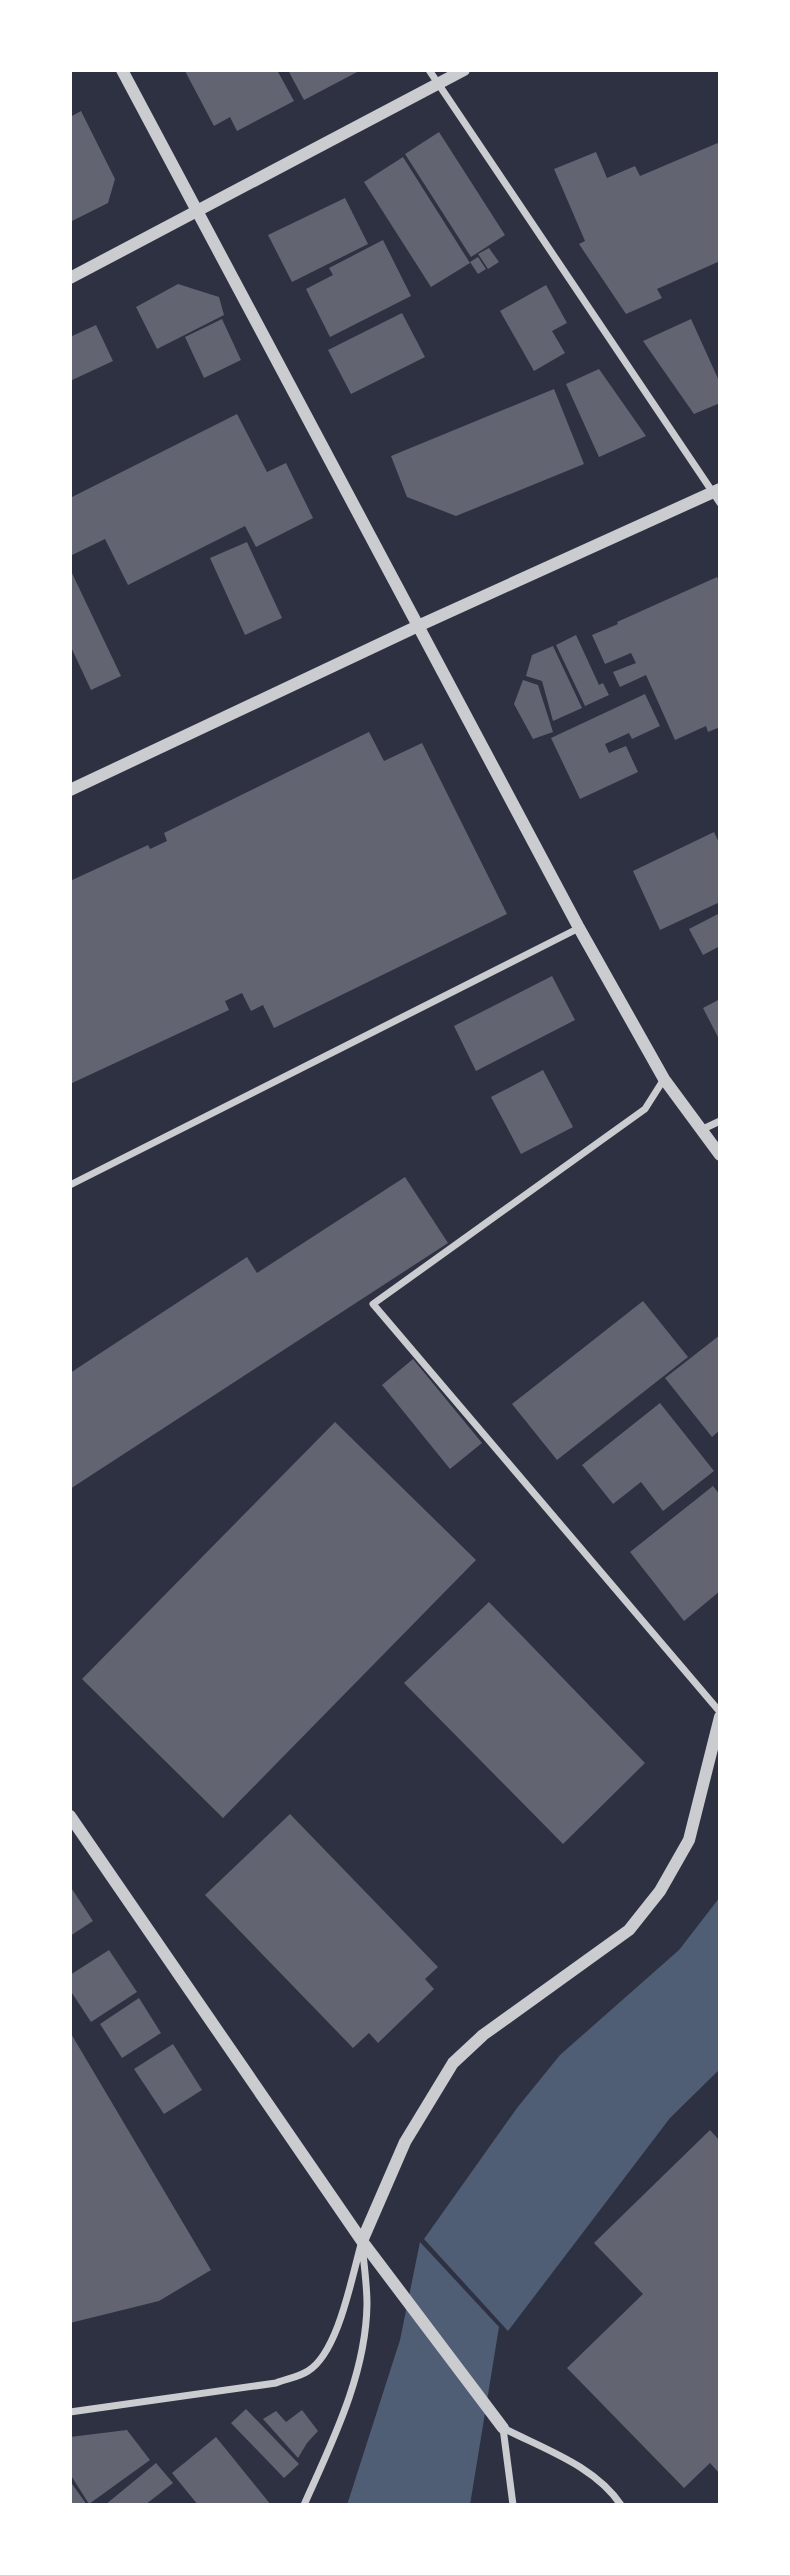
<svg xmlns="http://www.w3.org/2000/svg" width="790" height="2575" font-family="Quicksand,sans-serif">
<rect width="100%" height="100%" fill="#2d3142"/>
<!-- water -->
<path fill="#4f5d75" d="M 720,1897 L 720,2069 L 670,2118 L 508,2331 L 424,2239 L 517,2108 L 560,2055 L 679,1950 Z
M 420,2242 L 499,2327 L 470,2505 L 347,2505 L 400,2340 Z"/>
<!-- building -->
<path fill="#626471" d="M 187,70 L 277,70 L 294,101 L 237,131 L 230,117 L 214,126 L 185,71 Z
M 288,70 L 361,70 L 304,100 Z
M 81,111 L 115,179 L 108,203 L 70,222 L 70,117 Z
M 439,132 L 505,235 L 471,257 L 405,154 Z
M 720,142 L 720,261 L 657,289 L 662,298 L 626,314 L 579,244 L 585,241 L 554,169 L 596,152 L 607,178 L 635,166 L 640,176 Z
M 403,157 L 470,263 L 431,287 L 364,182 Z
M 345,198 L 368,244 L 292,282 L 268,235 Z
M 383,240 L 411,296 L 330,337 L 306,289 L 333,275 L 329,268 Z
M 489,248 L 499,262 L 488,269 L 478,254 Z
M 478,257 L 486,269 L 478,274 L 470,262 Z
M 178,284 L 219,297 L 224,315 L 157,349 L 136,307 Z
M 546,285 L 567,323 L 552,331 L 565,353 L 534,371 L 500,311 Z
M 402,313 L 425,357 L 351,394 L 328,350 Z
M 222,319 L 241,360 L 204,378 L 185,337 Z
M 691,319 L 720,383 L 720,403 L 694,414 L 643,341 Z
M 96,325 L 113,361 L 70,381 L 70,337 Z
M 599,369 L 646,436 L 599,457 L 566,384 Z
M 554,389 L 584,464 L 456,516 L 407,497 L 391,456 Z
M 237,414 L 267,472 L 286,463 L 313,518 L 256,547 L 245,526 L 128,585 L 105,539 L 70,556 L 70,498 Z
M 247,542 L 282,618 L 245,635 L 210,558 Z
M 70,569 L 121,676 L 91,690 L 70,645 Z
M 717,577 L 720,583 L 720,727 L 708,732 L 706,726 L 675,740 L 646,675 L 620,687 L 613,672 L 636,663 L 631,653 L 605,664 L 592,635 L 618,624 L 617,622 Z
M 576,635 L 599,685 L 603,683 L 609,695 L 585,706 L 556,645 Z
M 553,646 L 582,708 L 553,721 L 542,681 L 526,676 L 532,655 Z
M 523,680 L 538,685 L 553,732 L 533,739 L 514,704 Z
M 645,694 L 660,726 L 632,739 L 629,733 L 605,744 L 609,753 L 626,746 L 638,772 L 580,799 L 551,738 Z
M 369,732 L 384,761 L 422,743 L 507,914 L 274,1028 L 263,1005 L 251,1011 L 242,993 L 225,1001 L 229,1010 L 70,1084 L 70,881 L 148,845 L 150,849 L 167,841 L 164,833 Z
M 714,832 L 720,845 L 720,902 L 660,930 L 633,871 Z
M 720,913 L 720,946 L 703,955 L 689,929 Z
M 552,976 L 575,1020 L 476,1071 L 454,1026 Z
M 720,999 L 720,1041 L 703,1008 Z
M 543,1070 L 573,1127 L 521,1154 L 491,1097 Z
M 405,1177 L 448,1243 L 70,1489 L 70,1373 L 247,1257 L 257,1273 Z
M 643,1301 L 688,1357 L 557,1460 L 512,1404 Z
M 720,1335 L 720,1430 L 712,1437 L 665,1378 Z
M 413,1359 L 482,1443 L 450,1469 L 382,1385 Z
M 660,1403 L 714,1471 L 663,1511 L 641,1482 L 613,1504 L 582,1465 Z
M 335,1422 L 476,1560 L 223,1818 L 82,1679 Z
M 713,1486 L 720,1495 L 720,1591 L 684,1621 L 630,1552 Z
M 489,1602 L 645,1763 L 563,1844 L 404,1683 Z
M 290,1814 L 438,1967 L 425,1979 L 434,1989 L 378,2043 L 369,2033 L 353,2048 L 205,1895 Z
M 70,1886 L 93,1921 L 70,1936 Z
M 109,1950 L 137,1992 L 91,2022 L 70,1990 L 70,1975 Z
M 139,1998 L 161,2033 L 122,2058 L 100,2024 Z
M 70,2032 L 211,2270 L 159,2301 L 70,2323 Z
M 173,2044 L 202,2090 L 164,2114 L 134,2069 Z
M 710,2130 L 720,2141 L 720,2474 L 710,2463 L 684,2488 L 567,2368 L 643,2294 L 594,2243 Z
M 246,2409 L 299,2464 L 284,2478 L 231,2423 Z
M 302,2410 L 318,2431 L 307,2443 L 298,2458 L 263,2419 L 276,2411 L 286,2422 Z
M 127,2430 L 150,2460 L 89,2504 L 70,2474 L 70,2437 Z
M 216,2437 L 271,2505 L 198,2505 L 172,2473 Z
M 156,2463 L 173,2483 L 145,2505 L 105,2505 Z
M 70,2481 L 87,2505 L 70,2505 Z"/>
<g fill="none" stroke-linecap="round" stroke-linejoin="round">
<!-- minor -->
<path stroke="#caccd0" stroke-width="7" d="M 429,70 L 720,503
M 664,1079 L 645,1109 L 373,1304 L 720,1712
M 701,1130 L 720,1121
M 70,1185 L 579,928
M 70,2412 L 276,2383 C 286,2379 299,2377 308,2371 C 339,2352 352,2275 362,2241
M 503,2428 C 544,2449 595,2466 621,2505
M 503,2428 L 513,2505
M 304,2505 C 332,2442 366,2375 367,2304 C 367,2285 364,2264 362,2245"/>
<!-- tertiary -->
<path stroke="#caccd0" stroke-width="12" d="M 122,70 L 579,928 L 664,1079 L 720,1155
M 70,278 L 464,70
M 70,790 L 418,626 L 720,489
M 70,1816 L 362,2241 L 503,2428
M 362,2241 L 405,2142 L 453,2063 L 483,2035 L 629,1930 L 660,1891 L 689,1840 L 720,1717"/>
</g>
<!-- border -->
<rect width="790" height="2575" fill="none" stroke="#ffffff" stroke-width="144"/>
</svg>
